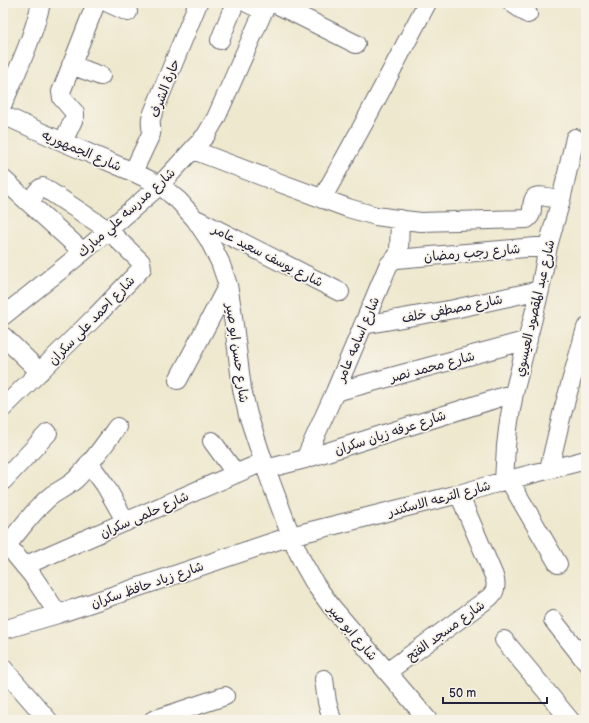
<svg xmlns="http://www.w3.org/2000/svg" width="589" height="723" font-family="'Balsamiq Sans','Playpen Sans Arabic',sans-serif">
<rect width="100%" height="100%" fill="#f7f3e8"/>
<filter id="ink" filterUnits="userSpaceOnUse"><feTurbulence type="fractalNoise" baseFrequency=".025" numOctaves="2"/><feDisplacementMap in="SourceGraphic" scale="8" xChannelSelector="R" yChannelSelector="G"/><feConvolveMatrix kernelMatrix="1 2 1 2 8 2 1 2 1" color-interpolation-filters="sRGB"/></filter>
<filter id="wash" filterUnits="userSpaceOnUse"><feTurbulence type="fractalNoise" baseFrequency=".012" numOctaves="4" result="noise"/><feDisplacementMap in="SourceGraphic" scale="16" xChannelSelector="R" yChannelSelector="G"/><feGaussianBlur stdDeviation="0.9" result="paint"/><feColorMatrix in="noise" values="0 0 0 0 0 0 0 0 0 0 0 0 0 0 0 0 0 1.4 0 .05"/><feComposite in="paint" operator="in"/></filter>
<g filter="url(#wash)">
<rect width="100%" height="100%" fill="#eee8ce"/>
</g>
<g filter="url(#ink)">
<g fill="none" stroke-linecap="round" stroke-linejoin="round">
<!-- minor casing -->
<g stroke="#69676e" stroke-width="20">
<path id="minor" d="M 108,3 L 128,12
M 247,3 L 264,11
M 274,3 L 356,44
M 512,3 L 528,14
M 220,40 L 235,3
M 71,65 L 101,76
M 3,104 C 17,71 33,38 41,3
M 3,115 L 63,142 L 133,172 L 160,185 L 179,201 L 195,219 L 209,240 L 220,262 L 228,285 L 232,309 L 242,389 L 248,415 L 266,469 L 291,536 L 302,561 L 315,584 L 331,606 L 428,720
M 63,142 L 75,116 L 75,113 L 62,98 L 61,92 L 96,3
M 193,150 L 264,177 L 348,208 L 376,216 L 404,220 L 421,222 L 527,219 C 530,216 531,215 532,210 C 532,207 532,200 535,197 C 538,194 556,199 561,200
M 133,172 L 151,134 C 152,128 150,123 151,118 L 198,3
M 3,179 L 83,252
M 322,199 L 364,123 L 427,3
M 198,220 L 340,292
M 396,259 L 548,246
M 3,316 L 83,252 L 160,185 L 206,135 L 216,118 L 267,3
M 363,325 L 454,309 L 540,290
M 3,336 L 40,372
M 178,380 L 228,285
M 335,392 L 528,340
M 3,408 L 96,316 L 142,268 L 141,262 L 108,230 L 43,187 C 37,189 33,198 30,203
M 212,441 L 236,474
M 305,459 L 335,392 L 388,266 C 391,261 397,259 399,252 L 400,219
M 89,463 L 105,485 L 126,522
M 266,469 L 305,459 L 514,393
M 549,469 L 562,414 L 586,328
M 509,480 L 558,564
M 3,481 L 48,433
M 504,481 L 506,446 L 509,421 L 514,393 L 540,290 L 548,246 L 561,200 L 575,138
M 3,540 L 32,575 L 58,614
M 7,545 C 21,529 35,508 52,495 C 60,490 68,486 75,480 C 91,464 104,445 117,427
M 24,566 L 263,462
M 553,620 L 586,662
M 3,630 L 58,614 L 291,536 L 459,494 L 504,481 L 586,460
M 504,640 L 570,720
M 3,668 L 48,720
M 387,672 L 490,597 C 496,591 497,585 494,576 L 459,494
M 324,679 L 327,702 L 332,720
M 153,720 L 225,696"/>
</g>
<!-- minor -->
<use href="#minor" stroke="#fff" stroke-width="18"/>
</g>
</g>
<g text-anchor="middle" stroke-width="3.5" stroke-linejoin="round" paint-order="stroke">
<!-- street labels -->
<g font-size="13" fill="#22223b" stroke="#f7f3e8">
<text transform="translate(164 88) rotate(-69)" y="5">حارة الشرف</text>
<text transform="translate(82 150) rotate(23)" y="5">شارع الجمهوريه</text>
<text transform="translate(126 212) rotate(-42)" y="5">شارع مدرسه علي مبارك</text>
<text transform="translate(472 252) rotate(-5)" y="5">شارع رجب رمضان</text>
<text transform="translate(268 255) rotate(27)" y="5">شارع يوسف سعيد عامر</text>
<text transform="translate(452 308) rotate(-11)" y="5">شارع مصطفى خلف</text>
<text transform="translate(534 308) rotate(-77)" y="5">شارع عبد المقصود العيسوي</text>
<text transform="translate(91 320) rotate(-46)" y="5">شارع احمد على سكران</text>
<text transform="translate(357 339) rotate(-67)" y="5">شارع اسامه عامر</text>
<text transform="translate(238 353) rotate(82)" y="5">شارع حسن ابو صير</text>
<text transform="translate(432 366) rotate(-15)" y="5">شارع محمد نصر</text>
<text transform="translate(390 432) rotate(-18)" y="5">شارع عرفه زيان سكران</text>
<text transform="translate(439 498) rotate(-15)" y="5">شارع الترعه الاسكندر</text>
<text transform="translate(144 514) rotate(-24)" y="5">شارع حلمى سكران</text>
<text transform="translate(147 584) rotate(-19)" y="5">شارع زياد حافظ سكران</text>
<text transform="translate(445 630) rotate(-36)" y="5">شارع مسجد الفتح</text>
<text transform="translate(353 632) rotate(50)" y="5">شارع ابو صير</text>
</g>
</g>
<!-- margin -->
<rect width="589" height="723" fill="none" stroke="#f7f3e8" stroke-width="16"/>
<!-- scale -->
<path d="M443 697v6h104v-6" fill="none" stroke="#22223b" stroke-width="2"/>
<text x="449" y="697" font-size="12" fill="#22223b" stroke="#f7f3e8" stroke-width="3" paint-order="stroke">50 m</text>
</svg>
